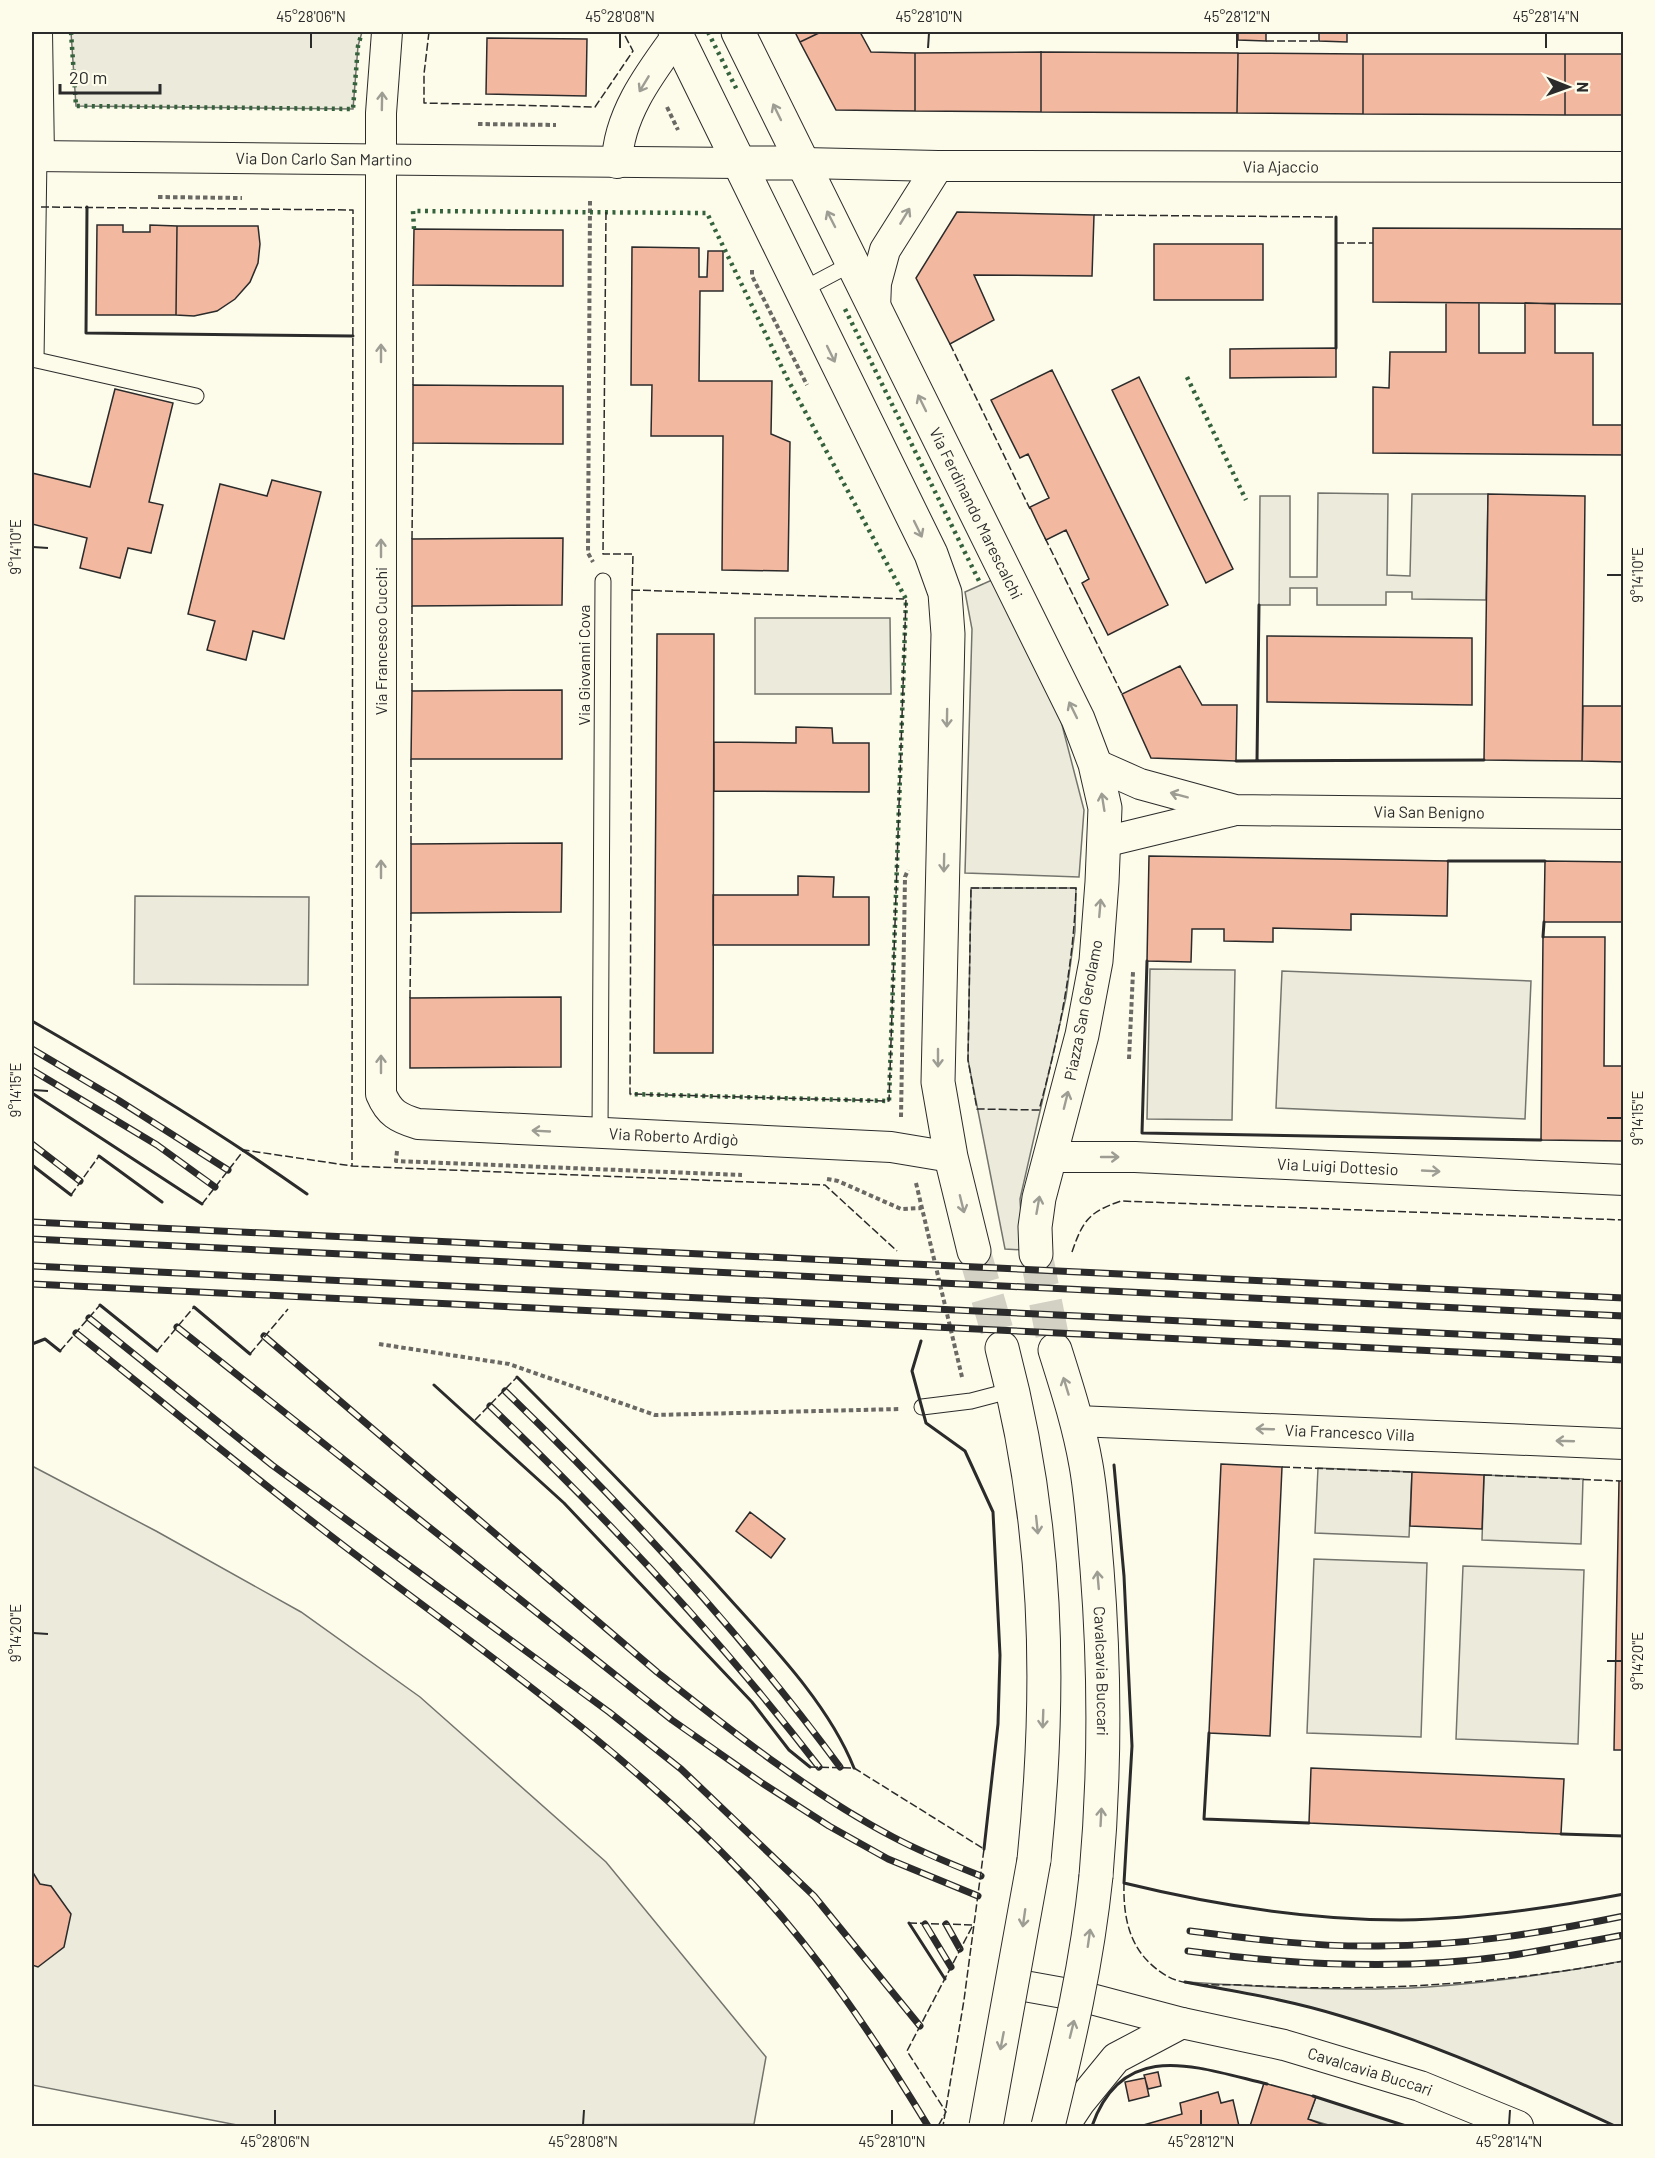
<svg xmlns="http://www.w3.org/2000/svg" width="1655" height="2158" font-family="Barlow,sans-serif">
<rect width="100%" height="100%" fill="#fdfbea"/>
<!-- green -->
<path fill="#ecebdb" stroke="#74746e" stroke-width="1.5" d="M 71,32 L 362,32 L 358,46 L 353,109 L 76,106 Z
M 1318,493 L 1388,494 L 1387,575 L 1410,576 L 1412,494 L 1488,494 L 1486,600 L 1412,599 L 1412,592 L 1386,592 L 1386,605 L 1317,605 L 1317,588 L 1290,588 L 1290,605 L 1259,605 L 1260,496 L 1290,496 L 1290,577 L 1317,577 Z
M 992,580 L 1061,721 L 1084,810 L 1079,877 L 965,873 L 972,629 L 965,592 Z
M 755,618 L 890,618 L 891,694 L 755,694 Z
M 971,888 L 1076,888 L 1075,931 L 1066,997 L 1020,1199 L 1023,1250 L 1005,1249 L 968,1060 Z
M 135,896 L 309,897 L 308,985 L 134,984 Z
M 1150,969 L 1235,970 L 1232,1120 L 1147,1119 Z
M 1282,971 L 1531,981 L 1525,1119 L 1276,1108 Z
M 32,1466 L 156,1531 L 301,1612 L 420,1697 L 606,1862 L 766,2057 L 754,2124 L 242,2126 L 32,2085 Z
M 1318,1468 L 1412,1472 L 1409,1537 L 1315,1533 Z
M 1484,1475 L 1583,1479 L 1581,1544 L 1482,1540 Z
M 1314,1559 L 1427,1563 L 1421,1737 L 1307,1733 Z
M 1463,1566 L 1584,1570 L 1578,1744 L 1456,1739 Z
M 1623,1961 L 1623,2126 L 1615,2126 C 1526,2085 1436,2044 1341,2016 C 1290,2000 1238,1992 1186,1982 C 1266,1987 1347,1992 1428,1987 C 1494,1982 1559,1973 1623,1961 Z
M 1316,2097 L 1406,2126 L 1332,2126 L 1308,2119 Z"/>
<!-- building -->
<path fill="#f2b8a0" stroke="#2b2b2b" stroke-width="1.5" d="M 795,32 L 821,32 L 800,42 Z
M 821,32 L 860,32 L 871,52 L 915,53 L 915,111 L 836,110 L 800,42 Z
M 1238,32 L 1266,32 L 1266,41 L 1238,40 Z
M 1319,32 L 1347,32 L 1347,42 L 1319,41 Z
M 487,38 L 587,39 L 586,96 L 486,94 Z
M 1041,52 L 1041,112 L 915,111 L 915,53 Z
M 1041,52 L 1238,53 L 1237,113 L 1041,112 Z
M 1238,53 L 1363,54 L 1363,114 L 1237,113 Z
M 1363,54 L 1565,54 L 1565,115 L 1363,114 Z
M 1565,54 L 1624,54 L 1624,115 L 1565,115 Z
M 957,212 L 1094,215 L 1092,276 L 974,275 L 994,320 L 950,344 L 916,278 Z
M 97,225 L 123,225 L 123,232 L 150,232 L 150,225 L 177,226 L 176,315 L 96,315 Z
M 177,226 L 258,226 L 260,244 L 258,263 L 250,282 L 235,299 L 217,311 L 194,316 L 176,315 Z
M 1373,228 L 1624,229 L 1624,304 L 1373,302 Z
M 414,229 L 563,230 L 563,286 L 413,285 Z
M 1154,244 L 1263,244 L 1263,300 L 1154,300 Z
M 632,247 L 699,248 L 699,277 L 707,277 L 708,251 L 723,251 L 723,291 L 700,291 L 699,381 L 772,381 L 771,434 L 790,442 L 788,571 L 722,570 L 723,436 L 651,436 L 652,385 L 631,385 Z
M 1446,303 L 1479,303 L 1479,353 L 1525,353 L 1525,303 L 1555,304 L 1555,353 L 1593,353 L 1593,425 L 1624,425 L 1624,455 L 1373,453 L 1373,387 L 1389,388 L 1390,352 L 1446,352 Z
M 1336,348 L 1336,377 L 1230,378 L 1230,349 Z
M 1052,370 L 1168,605 L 1108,635 L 1082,583 L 1089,579 L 1066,530 L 1046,540 L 1038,524 L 1030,507 L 1049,498 L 1028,454 L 1020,458 L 991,400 Z
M 1139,377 L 1233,569 L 1206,583 L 1112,390 Z
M 413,385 L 563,386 L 563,444 L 413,443 Z
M 115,389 L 173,403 L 149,502 L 163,505 L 151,553 L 128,548 L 120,578 L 80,568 L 87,538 L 32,524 L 32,473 L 90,487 Z
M 272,480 L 321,492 L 284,639 L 253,631 L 246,660 L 207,650 L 215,621 L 188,614 L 220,484 L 267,496 Z
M 1488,494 L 1585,496 L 1582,761 L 1484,760 Z
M 563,538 L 562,605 L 412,606 L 412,539 Z
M 657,634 L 714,634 L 713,1053 L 654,1053 Z
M 1267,636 L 1472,638 L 1472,705 L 1267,702 Z
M 1180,666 L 1202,705 L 1237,705 L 1236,761 L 1151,758 L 1122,694 Z
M 562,690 L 562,759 L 411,759 L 412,691 Z
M 1583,706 L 1624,706 L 1624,762 L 1582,761 Z
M 796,727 L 832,728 L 833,743 L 869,743 L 869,792 L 714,791 L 714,742 L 796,743 Z
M 562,843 L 561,912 L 411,913 L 411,844 Z
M 1149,856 L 1448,861 L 1447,916 L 1351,914 L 1351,930 L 1273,928 L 1273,942 L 1224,941 L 1224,929 L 1192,929 L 1191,962 L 1147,961 Z
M 1545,861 L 1624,862 L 1624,922 L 1544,922 Z
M 798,876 L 834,877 L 833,897 L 869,897 L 869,945 L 713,945 L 713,895 L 798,895 Z
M 1543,937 L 1605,937 L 1604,1066 L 1624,1066 L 1624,1141 L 1541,1140 Z
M 561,997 L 561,1067 L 410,1068 L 410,998 Z
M 1221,1464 L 1282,1467 L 1270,1736 L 1209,1733 Z
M 1412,1472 L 1484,1475 L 1482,1529 L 1410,1526 Z
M 1619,1481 L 1624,1481 L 1624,1750 L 1614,1750 Z
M 750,1512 L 785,1539 L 771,1558 L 736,1531 Z
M 1311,1768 L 1564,1779 L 1561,1834 L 1309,1823 Z
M 32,1871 L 40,1884 L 51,1886 L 71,1914 L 64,1947 L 38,1967 L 32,1965 Z
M 1158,2072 L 1161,2086 L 1148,2089 L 1144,2075 Z
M 1145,2078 L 1149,2096 L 1129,2101 L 1125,2082 Z
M 1264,2083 L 1316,2097 L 1308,2119 L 1327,2126 L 1250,2126 Z
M 1218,2092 L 1221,2103 L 1233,2100 L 1239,2126 L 1140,2126 L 1182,2114 L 1180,2103 Z"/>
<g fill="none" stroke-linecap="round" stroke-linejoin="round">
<!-- tertiary-tunnel -->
<path stroke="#d3d1c4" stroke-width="33" stroke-dasharray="33 16" stroke-linecap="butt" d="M 974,1251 L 1002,1348
M 1036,1254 L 1055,1350"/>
<!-- service casing -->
<g stroke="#2b2b2b" stroke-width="17">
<path id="service" d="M 800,291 L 853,263
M 32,359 L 196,396
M 36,360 L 39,156
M 600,1133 L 603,581
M 922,1407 L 971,1401 L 1013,1390"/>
</g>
<!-- minor casing -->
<g stroke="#2b2b2b" stroke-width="32">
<g id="minor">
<path d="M 37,32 L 39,156"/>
<path id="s1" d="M 387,32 L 381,113 L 381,1094 C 389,1113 398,1118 418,1124 L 891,1147 L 951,1157"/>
<path id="s2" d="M 32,156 L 739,163"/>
<path d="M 617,163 C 618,115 650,73 677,36"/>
<path id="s3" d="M 804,163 L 938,166 L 1624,167"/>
<path d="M 875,309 L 876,283 L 885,250 L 938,166"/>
<path id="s4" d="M 1095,764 L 1140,784 L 1235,810 L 1624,814"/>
<path d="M 1104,842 L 1232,811"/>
<path id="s5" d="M 1052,1157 L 1135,1157 L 1624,1180"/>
<path id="s6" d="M 1077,1421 L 1624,1444"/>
<path id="s7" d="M 1013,1984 L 1080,1996 L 1182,2023 L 1284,2045 L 1420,2086 L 1518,2126"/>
<path d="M 1064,2126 L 1080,2102 L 1116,2058 L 1182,2023"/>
</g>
</g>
<!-- tertiary casing -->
<g stroke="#2b2b2b" stroke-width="35">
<g id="tertiary">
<path d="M 675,32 L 931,554 L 945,593 L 948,634 L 938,1082 L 951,1157 L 974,1251"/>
<path id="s8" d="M 738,32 L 1078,719 L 1095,764 L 1105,808 L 1102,882 L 1096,961 L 1082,1035 L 1039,1198 L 1035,1227 L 1036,1254"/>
<path d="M 739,163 L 804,163"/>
<path d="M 1002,1348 C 1048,1522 1052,1683 1034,1860"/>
<path id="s9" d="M 1055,1350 C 1067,1388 1079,1425 1086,1465 C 1092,1499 1094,1535 1097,1569 C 1105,1671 1105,1774 1096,1876"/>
</g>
</g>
<!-- path -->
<path stroke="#6a6964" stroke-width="4" stroke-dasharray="4.5 3" stroke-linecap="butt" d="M 667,107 L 678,130
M 478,124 L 556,125
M 158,197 L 242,198
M 590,201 L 588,553 L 593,562
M 752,270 L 752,276 L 807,385
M 1129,1059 L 1133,972
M 901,1117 L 905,877 L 908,870
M 397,1151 L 396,1161 L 742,1175
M 827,1179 L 838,1181 L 901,1209 L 922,1208
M 916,1183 L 962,1377
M 379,1344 L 509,1364 L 655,1415 L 900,1409"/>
<!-- service -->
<use href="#service" stroke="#fdfbea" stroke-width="15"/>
<!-- minor -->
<use href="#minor" stroke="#fdfbea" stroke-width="30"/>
<!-- tertiary -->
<use href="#tertiary" stroke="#fdfbea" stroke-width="33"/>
<!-- rail casing -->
<g stroke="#2b2b2b" stroke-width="7">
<path id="rail" d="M 32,1049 L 118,1100 L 228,1170
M 32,1070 L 157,1145 L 215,1187
M 32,1144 L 80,1181
M 32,1222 L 1624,1298
M 32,1239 L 1624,1316
M 32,1266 L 1624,1342
M 32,1284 L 1624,1360
M 89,1318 L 272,1465 L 609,1712 L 681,1769 L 814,1896 L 920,2026
M 177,1327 L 672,1720 L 762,1783 L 829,1826 L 888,1859 L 978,1896
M 76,1333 C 166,1405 256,1479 348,1549 C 484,1652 626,1751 744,1875 C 816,1950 874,2037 928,2126
M 264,1336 L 657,1672 C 732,1731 809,1793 893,1837 C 921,1852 951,1864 981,1876
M 505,1391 C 626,1508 740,1631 840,1767
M 490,1406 C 608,1519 719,1637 819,1767
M 925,1924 L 951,1967
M 946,1924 L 960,1949
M 1190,1931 C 1252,1939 1315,1947 1378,1946 C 1461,1946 1542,1933 1624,1916
M 1188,1951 C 1293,1965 1401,1971 1507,1956 C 1546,1950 1585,1942 1624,1935"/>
</g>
<!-- rail -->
<use href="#rail" stroke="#fdfbea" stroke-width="4.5" stroke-dasharray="14" stroke-linecap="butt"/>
<!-- tertiary-bridge casing -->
<g stroke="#2b2b2b" stroke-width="35" stroke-linecap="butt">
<path id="tertiary-bridge" d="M 986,2126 L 1034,1860
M 1048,2126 C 1069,2041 1087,1963 1096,1876"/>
</g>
<!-- tertiary-bridge -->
<use href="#tertiary-bridge" stroke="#fdfbea" stroke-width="33"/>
<!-- hedge -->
<path stroke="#34623c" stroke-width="4.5" stroke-dasharray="3 4.5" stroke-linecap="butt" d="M 71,32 L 76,106 L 353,109 L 358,46 L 362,32
M 708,32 L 737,90
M 414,229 L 413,211 L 707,213 L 787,378 L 906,599 L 889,1101 L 630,1094
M 845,309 L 981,585
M 1187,377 L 1246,500"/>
<!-- fence -->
<path stroke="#2b2b2b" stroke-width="1.5" stroke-dasharray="8 3" stroke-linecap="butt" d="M 429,32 L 424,74 L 424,103 L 595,107 L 633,51 L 623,32
M 1266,41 L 1319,41
M 41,207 L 353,210 L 352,1166
M 606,212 L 603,554 L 633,554 L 632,593
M 1094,215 L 1336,217
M 1336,243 L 1373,243
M 950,344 L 1030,509
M 413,385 L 413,285
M 1045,538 L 1122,694
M 412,539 L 413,443
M 632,590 L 906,599 L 889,1101 L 630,1094 Z
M 412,691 L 412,606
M 411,844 L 411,759
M 971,888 L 1076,888 C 1074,964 1059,1037 1039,1110 L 977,1109 L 968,1060 Z
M 410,998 L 411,913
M 71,1195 L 99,1156
M 202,1204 L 244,1150 L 352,1166 L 825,1185 L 897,1251
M 1072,1252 C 1083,1220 1089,1212 1121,1201 L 1624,1220
M 60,1351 L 100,1305
M 157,1351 L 194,1307
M 250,1354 L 288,1309
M 475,1420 L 517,1377
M 1282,1467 L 1412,1472
M 1484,1475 L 1619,1481
M 810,1767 L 854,1768 L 984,1849 L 964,2000 L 943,2126
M 1124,1883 C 1123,1922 1131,1955 1167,1976 C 1188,1988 1219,1984 1243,1985 C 1372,1993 1497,1984 1624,1961
M 909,1923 L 973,1925 L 907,2051 L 946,2112 L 938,2126"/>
<!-- wall -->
<path stroke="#2b2b2b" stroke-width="3" d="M 87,207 L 86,333 L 353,336
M 1336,348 L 1336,217
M 1236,761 L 1484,760
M 1257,761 L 1259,605
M 1448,861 L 1545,861
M 1543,937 L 1544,922
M 1147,961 L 1142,1133 L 1541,1140
M 32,1021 C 126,1075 218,1131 307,1194
M 32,1093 L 202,1204
M 99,1156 L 162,1202
M 32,1165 L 71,1195
M 100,1305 L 157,1351
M 194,1307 L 250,1354
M 921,1341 L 912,1371 L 926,1423 L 965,1451 L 993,1512 L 1000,1655 L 998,1724 L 984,1849
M 32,1344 L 45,1339 L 60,1351
M 517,1377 C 589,1449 660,1521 728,1597 C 773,1647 829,1705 854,1768
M 434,1385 L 564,1503 L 752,1702 L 789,1750 L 810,1767
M 1114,1465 L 1124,1576 L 1132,1746 L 1124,1883 C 1214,1905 1308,1920 1401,1920 C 1475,1919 1550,1908 1624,1894
M 1209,1733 L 1204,1819 L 1309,1823
M 1561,1834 L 1624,1836
M 909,1923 L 945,1979
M 1185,1982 C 1238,1992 1290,2000 1341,2016 C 1436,2044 1526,2085 1615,2126
M 1313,2096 L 1406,2126
M 1092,2126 C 1123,2038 1196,2067 1267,2084"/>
</g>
<!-- one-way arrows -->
<defs><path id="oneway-shaft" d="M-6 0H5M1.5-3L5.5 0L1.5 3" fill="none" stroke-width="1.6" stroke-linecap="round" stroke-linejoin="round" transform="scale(1.5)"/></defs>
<g stroke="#9e9d94">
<use href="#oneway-shaft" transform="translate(644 84) rotate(121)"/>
<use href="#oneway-shaft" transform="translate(382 101) rotate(-89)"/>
<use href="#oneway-shaft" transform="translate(777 112) rotate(-116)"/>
<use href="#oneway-shaft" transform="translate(905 216) rotate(-59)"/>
<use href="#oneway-shaft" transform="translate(831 219) rotate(-117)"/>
<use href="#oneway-shaft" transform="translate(381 353) rotate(-90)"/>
<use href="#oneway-shaft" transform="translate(831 354) rotate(64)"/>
<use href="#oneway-shaft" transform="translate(922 403) rotate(-116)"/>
<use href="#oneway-shaft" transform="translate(918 529) rotate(64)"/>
<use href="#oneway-shaft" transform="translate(381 548) rotate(-90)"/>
<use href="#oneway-shaft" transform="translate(1073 710) rotate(-116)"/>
<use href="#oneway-shaft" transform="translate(947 718) rotate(91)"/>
<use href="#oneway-shaft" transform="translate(1179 795) rotate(-165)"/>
<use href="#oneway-shaft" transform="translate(1103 802) rotate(-99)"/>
<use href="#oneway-shaft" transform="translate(944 863) rotate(91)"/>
<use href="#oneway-shaft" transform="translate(381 869) rotate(-90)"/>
<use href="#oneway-shaft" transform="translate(1100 908) rotate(-85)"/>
<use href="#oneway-shaft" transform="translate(938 1058) rotate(90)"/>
<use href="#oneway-shaft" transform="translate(381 1064) rotate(-90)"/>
<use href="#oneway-shaft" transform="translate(1066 1100) rotate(-76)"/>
<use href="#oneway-shaft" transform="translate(541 1131) rotate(-177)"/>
<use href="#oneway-shaft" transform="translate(1110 1157)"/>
<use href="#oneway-shaft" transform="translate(1431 1171) rotate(3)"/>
<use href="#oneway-shaft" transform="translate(962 1204) rotate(76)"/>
<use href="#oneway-shaft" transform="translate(1038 1205) rotate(-80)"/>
<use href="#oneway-shaft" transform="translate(1066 1386) rotate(-107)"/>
<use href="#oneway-shaft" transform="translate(1265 1429) rotate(-178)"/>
<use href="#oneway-shaft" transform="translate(1565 1441) rotate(-178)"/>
<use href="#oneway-shaft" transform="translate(1037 1525) rotate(84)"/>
<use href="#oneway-shaft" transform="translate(1098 1580) rotate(-95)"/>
<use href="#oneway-shaft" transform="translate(1043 1719) rotate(92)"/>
<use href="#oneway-shaft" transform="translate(1101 1817) rotate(-87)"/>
<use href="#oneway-shaft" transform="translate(1024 1918) rotate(98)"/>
<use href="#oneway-shaft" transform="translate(1089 1938) rotate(-82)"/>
<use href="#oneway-shaft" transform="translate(1072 2029) rotate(-76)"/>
<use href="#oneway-shaft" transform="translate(1002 2041) rotate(101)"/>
</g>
<!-- ticks -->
<path fill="none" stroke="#2b2b2b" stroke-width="2" d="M 311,48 L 311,33M 620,48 L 620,33M 928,48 L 929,33M 1237,48 L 1237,33M 1546,48 L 1546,33M 33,547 L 48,548M 1607,575 L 1622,575M 33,1090 L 48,1091M 1607,1118 L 1622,1118M 33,1633 L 48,1634M 1607,1661 L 1622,1661M 275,2125 L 275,2110M 583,2125 L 584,2110M 892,2125 L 892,2110M 1201,2125 L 1201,2110M 1509,2125 L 1510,2110"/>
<g text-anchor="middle" stroke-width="4.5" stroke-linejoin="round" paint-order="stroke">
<!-- street labels -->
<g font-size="16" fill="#2b2b2b" stroke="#fdfbea">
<text dy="6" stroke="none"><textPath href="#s2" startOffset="292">Via Don Carlo San Martino</textPath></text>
<text dy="6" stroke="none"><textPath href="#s3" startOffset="477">Via Ajaccio</textPath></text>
<text dy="6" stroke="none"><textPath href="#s8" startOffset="537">Via Ferdinando Marescalchi</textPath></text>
<text transform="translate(381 641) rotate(-90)" y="6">Via Francesco Cucchi</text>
<text transform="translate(584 665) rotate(-90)" y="6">Via Giovanni Cova</text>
<text dy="6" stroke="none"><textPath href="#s4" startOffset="342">Via San Benigno</textPath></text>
<text transform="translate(1083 1010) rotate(-79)" y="6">Piazza San Gerolamo</text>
<text dy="6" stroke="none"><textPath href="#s1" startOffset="1368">Via Roberto Ardigò</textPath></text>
<text dy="6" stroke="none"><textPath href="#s5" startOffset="286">Via Luigi Dottesio</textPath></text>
<text dy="6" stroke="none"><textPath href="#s6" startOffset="273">Via Francesco Villa</textPath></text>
<text dy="6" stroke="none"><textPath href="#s9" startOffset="326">Cavalcavia Buccari</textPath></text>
<text dy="6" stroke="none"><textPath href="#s7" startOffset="368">Cavalcavia Buccari</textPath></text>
</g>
</g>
<!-- border -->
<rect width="1655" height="2158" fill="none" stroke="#fdfbea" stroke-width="66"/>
<!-- north arrow -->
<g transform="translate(1568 87) rotate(91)" stroke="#fdfbea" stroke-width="4.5" paint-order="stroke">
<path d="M0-4.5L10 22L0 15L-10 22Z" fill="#2b2b2b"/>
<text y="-9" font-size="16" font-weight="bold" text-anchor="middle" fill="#2b2b2b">N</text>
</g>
<!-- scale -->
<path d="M60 84v9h100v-9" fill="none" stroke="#2b2b2b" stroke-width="3"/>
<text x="69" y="84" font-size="18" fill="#2b2b2b" stroke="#fdfbea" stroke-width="4.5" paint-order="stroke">20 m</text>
<rect x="33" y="33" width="1589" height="2092" fill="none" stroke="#2b2b2b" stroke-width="2"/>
<g font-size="15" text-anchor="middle" fill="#2b2b2b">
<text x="311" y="22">45°28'06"N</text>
<text x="620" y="22">45°28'08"N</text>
<text x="929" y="22">45°28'10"N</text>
<text x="1237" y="22">45°28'12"N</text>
<text x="1546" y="22">45°28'14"N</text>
<text transform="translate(16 547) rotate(-90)" y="5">9°14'10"E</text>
<text transform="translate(1638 575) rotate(-90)" y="5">9°14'10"E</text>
<text transform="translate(16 1090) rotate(-90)" y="5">9°14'15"E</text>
<text transform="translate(1638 1118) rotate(-90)" y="5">9°14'15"E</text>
<text transform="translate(16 1633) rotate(-90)" y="5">9°14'20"E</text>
<text transform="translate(1638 1661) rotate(-90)" y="5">9°14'20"E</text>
<text x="275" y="2147">45°28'06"N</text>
<text x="583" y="2147">45°28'08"N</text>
<text x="892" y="2147">45°28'10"N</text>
<text x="1201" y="2147">45°28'12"N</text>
<text x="1509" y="2147">45°28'14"N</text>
</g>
</svg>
